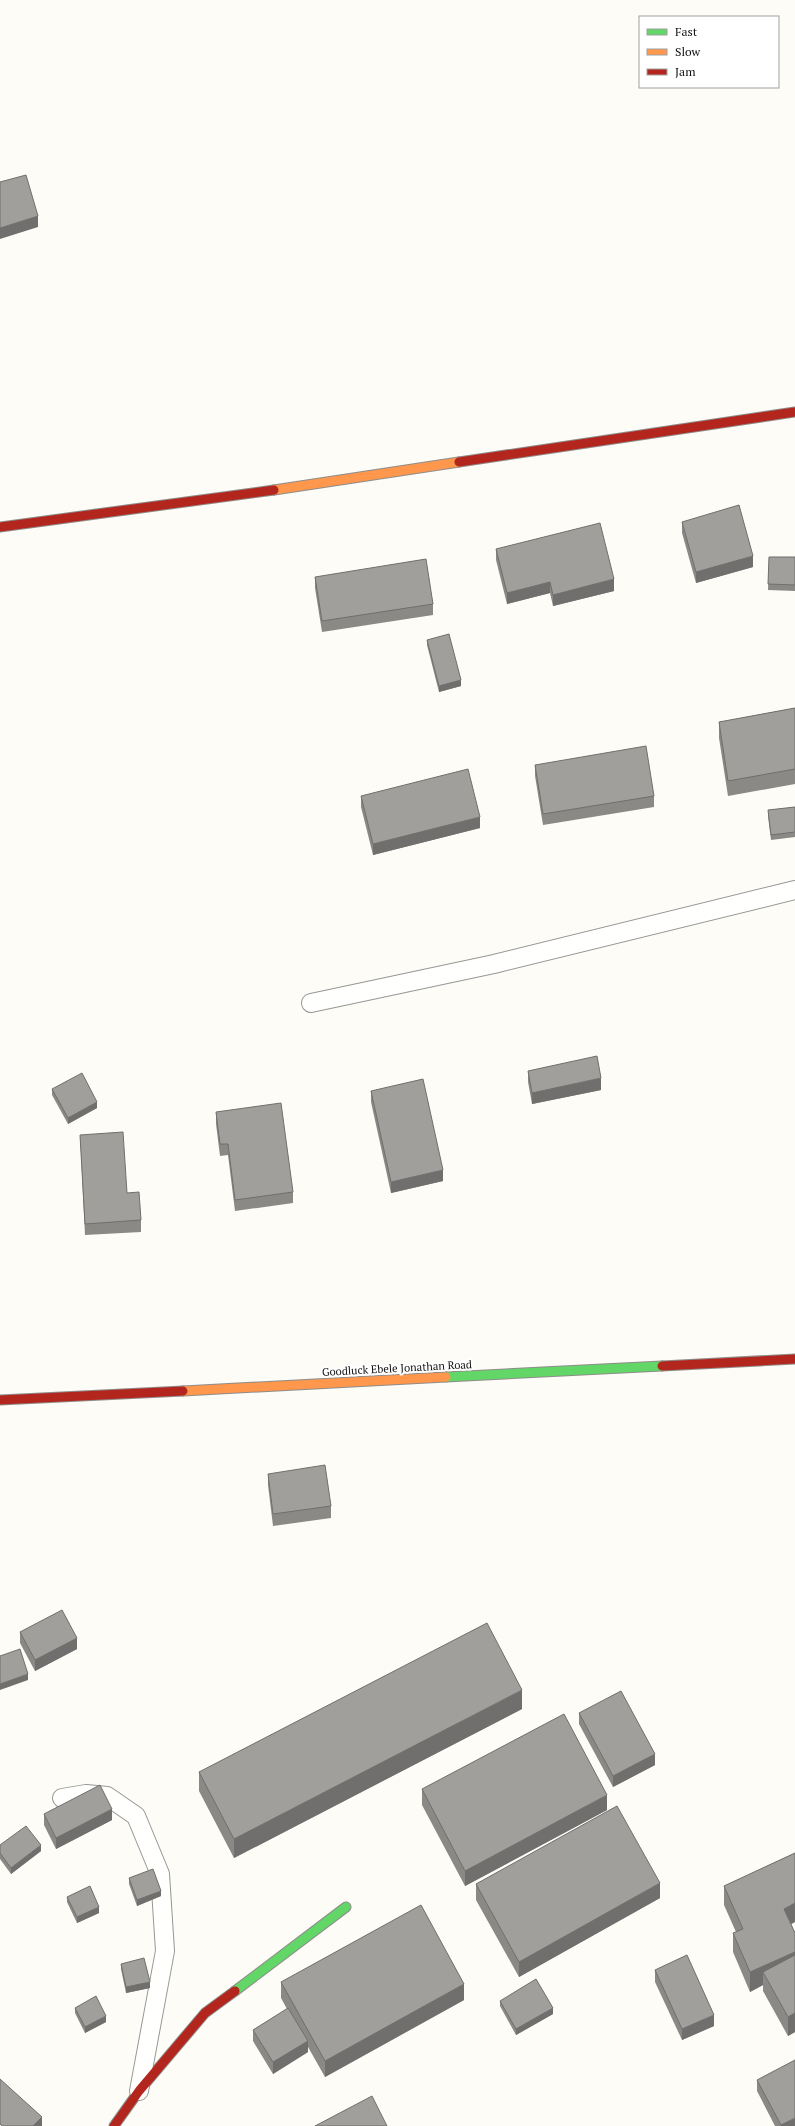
<svg xmlns="http://www.w3.org/2000/svg" width="795" height="2126" font-family="'PT Serif',serif">
<rect width="100%" height="100%" fill="#fdfcf7"/>
<g fill="none" stroke-linecap="round" stroke-linejoin="round">
<!-- lane casing -->
<g stroke="#979795" stroke-width="20">
<path id="lane" d="M 311,1003 L 494,964 L 795,890
M 62,1798 L 86,1794 L 107,1796 L 136,1816 L 160,1874 L 165,1951 L 139,2091"/>
</g>
<!-- fast casing -->
<g stroke="#8e8d8b" stroke-width="11">
<path id="fast" d="M 446,1377 L 662,1366
M 235,1991 L 346,1907"/>
</g>
<!-- slow casing -->
<g stroke="#8e8d8b" stroke-width="11">
<path id="slow" d="M 274,490 L 459,462
M 183,1391 L 446,1377"/>
</g>
<!-- jam casing -->
<g stroke="#8e8d8b" stroke-width="11">
<path id="jam" d="M 459,462 L 795,412
M 0,527 L 274,490
M 662,1366 L 795,1359
M 0,1400 L 183,1391
M 114,2126 L 139,2091 L 205,2013 L 235,1991"/>
</g>
<!-- lane -->
<use href="#lane" stroke="#fffffe" stroke-width="18"/>
<!-- fast -->
<use href="#fast" stroke="#63d668" stroke-width="9"/>
<!-- slow -->
<use href="#slow" stroke="#ff974d" stroke-width="9"/>
<!-- jam -->
<use href="#jam" stroke="#b3261e" stroke-width="9"/>
</g>
<!-- wall -->
<path fill="#8a8986" d="M 682,522 L 753,567 L 696,583 L 682,533 Z
M 496,549 L 614,591 L 553,606 L 550,593 L 507,604 L 496,560 Z
M 769,557 L 795,557 L 795,591 L 768,590 Z
M 315,577 L 433,604 L 433,615 L 322,632 L 315,588 Z
M 427,640 L 461,686 L 439,692 L 427,645 Z
M 795,708 L 795,784 L 728,796 L 719,738 L 719,722 Z
M 535,765 L 654,796 L 654,807 L 543,825 L 535,776 Z
M 361,796 L 480,828 L 373,855 L 361,807 Z
M 795,807 L 795,837 L 771,840 L 768,816 L 768,810 Z
M 528,1071 L 601,1090 L 532,1104 L 528,1082 Z
M 52,1089 L 97,1108 L 68,1124 L 52,1095 Z
M 371,1091 L 443,1181 L 391,1193 L 371,1102 Z
M 216,1112 L 293,1192 L 293,1203 L 235,1211 L 228,1155 L 220,1156 L 216,1124 Z
M 80,1135 L 127,1193 L 141,1220 L 141,1232 L 85,1235 Z
M 268,1474 L 331,1506 L 331,1518 L 273,1526 L 268,1485 Z
M 20,1632 L 77,1649 L 35,1671 L 20,1643 Z
M 522,1709 L 234,1858 L 199,1791 L 199,1772 Z
M 579,1713 L 655,1765 L 613,1787 L 579,1724 Z
M 422,1789 L 607,1810 L 465,1886 L 422,1805 Z
M 44,1814 L 112,1820 L 56,1849 L 44,1825 Z
M 0,1845 L 41,1851 L 11,1874 L 0,1859 Z
M 795,1853 L 795,1922 L 791,1924 L 795,1933 L 795,2032 L 788,2036 L 763,1991 L 763,1985 L 750,1992 L 733,1952 L 733,1933 L 736,1932 L 724,1905 L 724,1886 Z
M 129,1878 L 161,1896 L 137,1906 L 129,1884 Z
M 476,1884 L 660,1898 L 519,1977 L 476,1900 Z
M 67,1897 L 99,1913 L 77,1923 L 67,1902 Z
M 121,1964 L 150,1988 L 126,1993 L 121,1969 Z
M 655,1970 L 714,2026 L 682,2040 L 655,1982 Z
M 281,1982 L 464,2000 L 325,2077 L 308,2047 L 308,2052 L 273,2074 L 253,2041 L 253,2030 L 287,2009 L 281,1998 Z
M 500,2001 L 553,2014 L 516,2035 L 500,2006 Z
M 75,2008 L 106,2022 L 85,2033 L 75,2013 Z
M 757,2080 L 795,2126 L 775,2126 L 757,2091 Z"/>
<!-- shaded-wall -->
<path fill="#716f6d" d="M 38,216 L 38,227 L 0,239 L 0,228 Z
M 753,556 L 753,567 L 696,583 L 696,572 Z
M 614,579 L 614,591 L 553,606 L 553,595 Z
M 550,582 L 550,593 L 507,604 L 507,593 Z
M 461,680 L 461,686 L 439,692 L 439,686 Z
M 480,817 L 480,828 L 373,855 L 373,844 Z
M 601,1078 L 601,1090 L 532,1104 L 532,1093 Z
M 97,1102 L 97,1108 L 68,1124 L 68,1118 Z
M 443,1170 L 443,1181 L 391,1193 L 391,1182 Z
M 77,1638 L 77,1649 L 35,1671 L 35,1660 Z
M 28,1674 L 28,1680 L 0,1690 L 0,1684 Z
M 522,1690 L 522,1709 L 234,1858 L 234,1839 Z
M 655,1754 L 655,1765 L 613,1787 L 613,1776 Z
M 607,1795 L 607,1810 L 465,1886 L 465,1871 Z
M 112,1809 L 112,1820 L 56,1849 L 56,1838 Z
M 41,1845 L 41,1851 L 11,1874 L 11,1868 Z
M 660,1883 L 660,1898 L 519,1977 L 519,1962 Z
M 161,1891 L 161,1896 L 137,1906 L 137,1900 Z
M 795,1903 L 795,1922 L 784,1928 L 784,1909 Z
M 99,1907 L 99,1913 L 77,1923 L 77,1917 Z
M 795,1952 L 795,1971 L 763,1972 L 763,1985 L 750,1992 L 750,1972 Z
M 150,1982 L 150,1988 L 126,1993 L 126,1987 Z
M 464,1984 L 464,2000 L 325,2077 L 325,2061 Z
M 553,2008 L 553,2014 L 516,2035 L 516,2029 Z
M 795,2013 L 795,2032 L 788,2036 L 788,2017 Z
M 714,2015 L 714,2026 L 682,2040 L 682,2029 Z
M 106,2016 L 106,2022 L 85,2033 L 85,2027 Z
M 308,2041 L 308,2052 L 273,2074 L 273,2062 Z
M 42,2117 L 42,2126 L 33,2126 Z
M 795,2118 L 795,2126 L 781,2126 L 781,2125 Z"/>
<!-- building -->
<path fill="#a19f9c" stroke="#716f6d" d="M 26,175 L 38,216 L 0,228 L 0,182 Z
M 739,505 L 753,556 L 696,572 L 682,522 Z
M 600,523 L 614,579 L 553,595 L 550,582 L 507,593 L 496,549 Z
M 769,557 L 795,557 L 795,585 L 768,584 Z
M 426,559 L 433,604 L 322,621 L 315,577 Z
M 449,634 L 461,680 L 439,686 L 427,640 Z
M 795,708 L 795,769 L 728,781 L 719,722 Z
M 646,746 L 654,796 L 543,814 L 535,765 Z
M 468,769 L 480,817 L 373,844 L 361,796 Z
M 795,807 L 795,832 L 771,835 L 768,810 Z
M 597,1056 L 601,1078 L 532,1093 L 528,1071 Z
M 82,1073 L 97,1102 L 68,1118 L 52,1089 Z
M 423,1079 L 443,1170 L 391,1182 L 371,1091 Z
M 281,1103 L 293,1192 L 235,1200 L 228,1144 L 220,1144 L 216,1112 Z
M 123,1132 L 127,1193 L 139,1192 L 141,1220 L 85,1224 L 80,1135 Z
M 325,1465 L 331,1506 L 273,1514 L 268,1474 Z
M 62,1610 L 77,1638 L 35,1660 L 20,1632 Z
M 487,1623 L 522,1690 L 234,1839 L 199,1772 Z
M 20,1649 L 28,1674 L 0,1684 L 0,1656 Z
M 621,1691 L 655,1754 L 613,1776 L 579,1713 Z
M 564,1714 L 607,1795 L 465,1871 L 422,1789 Z
M 100,1785 L 112,1809 L 56,1838 L 44,1814 Z
M 617,1806 L 660,1883 L 519,1962 L 476,1884 Z
M 26,1826 L 41,1845 L 11,1868 L 0,1853 L 0,1845 Z
M 795,1853 L 795,1903 L 784,1909 L 795,1933 L 795,1952 L 750,1972 L 733,1933 L 743,1929 L 724,1886 Z
M 153,1869 L 161,1891 L 137,1900 L 129,1878 Z
M 90,1886 L 99,1907 L 77,1917 L 67,1897 Z
M 421,1905 L 464,1984 L 325,2061 L 281,1982 Z
M 687,1955 L 714,2015 L 682,2029 L 655,1970 Z
M 795,1955 L 795,2013 L 788,2017 L 763,1972 Z
M 144,1958 L 150,1982 L 126,1987 L 121,1964 Z
M 536,1979 L 553,2008 L 516,2029 L 500,2001 Z
M 96,1996 L 106,2016 L 85,2027 L 75,2008 Z
M 288,2008 L 308,2041 L 273,2062 L 253,2030 Z
M 795,2060 L 795,2118 L 781,2125 L 757,2080 Z
M 0,2079 L 42,2117 L 33,2126 L 2,2126 L 0,2124 Z
M 372,2096 L 387,2126 L 315,2126 Z"/>
<g text-anchor="middle" stroke-width="4" stroke-linejoin="round" paint-order="stroke">
<!-- street labels -->
<g font-size="11" fill="#111" stroke="#fff">
<text transform="translate(397 1368) rotate(-3)" y="4">Goodluck Ebele Jonathan Road</text>
</g>
</g>
<!-- legend -->
<rect x="639" y="16" width="140" height="72" fill="#ffffff" stroke="#a0a0a0"/>
<rect x="647" y="29" width="20" height="6" fill="#63d668" stroke="#a0a0a0"/>
<text x="675" y="36" font-size="12" fill="#111111">Fast</text>
<rect x="647" y="49" width="20" height="6" fill="#ff974d" stroke="#a0a0a0"/>
<text x="675" y="56" font-size="12" fill="#111111">Slow</text>
<rect x="647" y="69" width="20" height="6" fill="#b3261e" stroke="#a0a0a0"/>
<text x="675" y="76" font-size="12" fill="#111111">Jam</text>
</svg>
